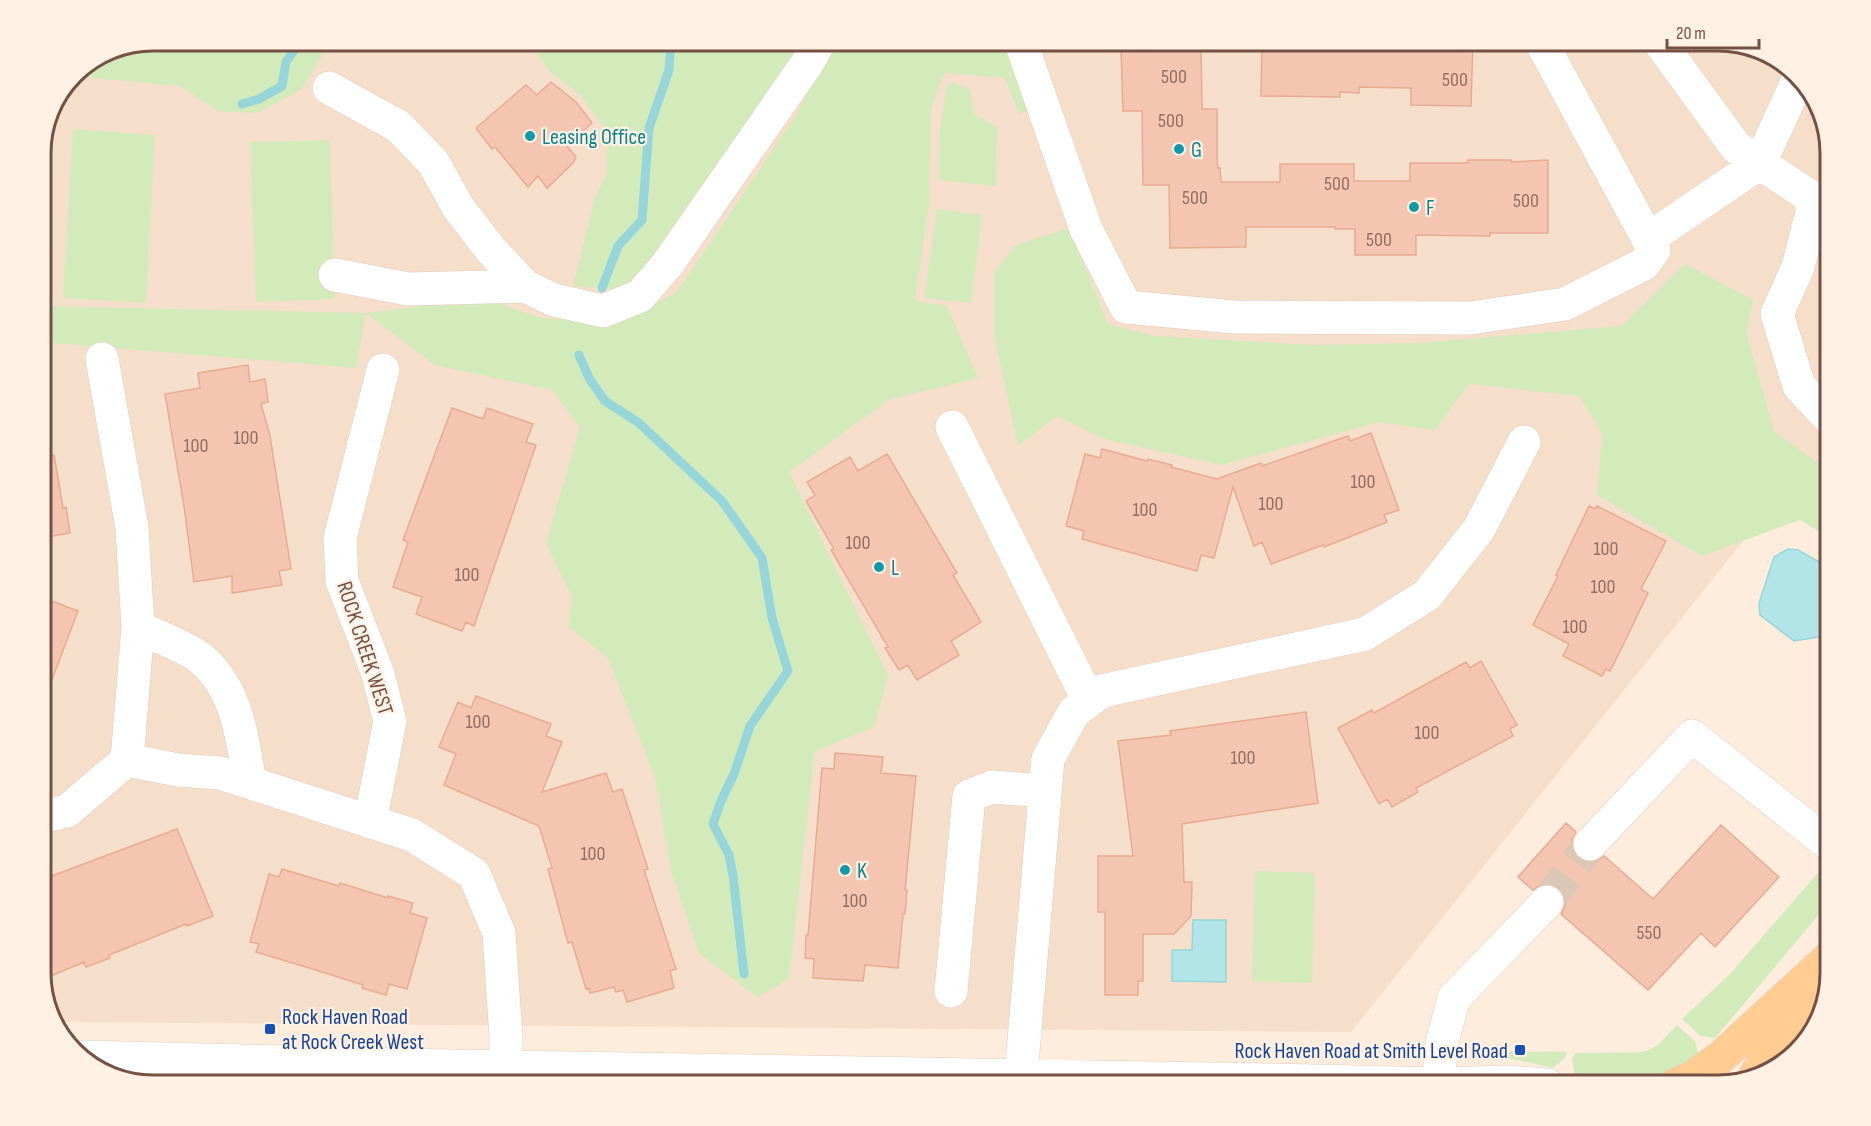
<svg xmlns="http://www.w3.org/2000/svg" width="1871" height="1126" font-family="'Sofia Sans Condensed',sans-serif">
<rect width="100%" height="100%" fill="#feeddc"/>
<!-- residential -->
<path fill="#f5deca" d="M 153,40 L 1718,40 L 1774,56 L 1815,97 L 1830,146 L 1830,483 L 1803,466 L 1351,1032 L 53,1022 L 41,980 L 41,146 L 74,73 L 111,49 Z"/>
<!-- green -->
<path fill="#d3ebbb" d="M 153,41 L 153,40 L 331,41 L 301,90 L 257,113 L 218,111 L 180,86 L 73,76 L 74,73 L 111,49 Z
M 529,41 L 809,41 L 801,57 L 628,290 L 573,286 L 595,197 L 607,173 L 606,130 L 580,95 L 549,71 Z
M 835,41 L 1007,41 L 1032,109 L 1019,114 L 1005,78 L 944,73 L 931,109 L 929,205 L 915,301 L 947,306 L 978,378 L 890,399 L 789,472 L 888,676 L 874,727 L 815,751 L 789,979 L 757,997 L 699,953 L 671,871 L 655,778 L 608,658 L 569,627 L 571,595 L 546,543 L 580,427 L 552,390 L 435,365 L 366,313 L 356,368 L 41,342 L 41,306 L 366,313 L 484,298 L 541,318 L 616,324 L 677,292 L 796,115 Z
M 955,83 L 970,90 L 975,114 L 997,128 L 996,186 L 938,180 L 939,135 L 947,84 Z
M 73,129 L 155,135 L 146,303 L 63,298 Z
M 330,140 L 335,299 L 256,302 L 250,142 Z
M 937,209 L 982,215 L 971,303 L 924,298 Z
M 1069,228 L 1108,324 L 1154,336 L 1313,345 L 1420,343 L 1622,326 L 1685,264 L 1753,300 L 1746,332 L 1774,431 L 1830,472 L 1830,538 L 1800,520 L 1702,556 L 1597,495 L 1602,433 L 1579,396 L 1469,384 L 1435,430 L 1379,422 L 1222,465 L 1105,439 L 1057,416 L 1018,446 L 994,335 L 994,274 L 1014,246 Z
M 1823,867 L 1828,895 L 1823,910 L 1715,1038 L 1700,1036 L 1682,1019 L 1729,975 Z
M 1255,871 L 1315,873 L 1312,983 L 1252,981 Z
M 1677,1025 L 1695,1041 L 1699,1057 C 1660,1085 1621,1092 1575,1077 L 1572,1059 L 1575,1053 L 1644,1052 L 1658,1045 Z
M 1481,1048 L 1497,1051 L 1567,1052 L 1565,1058 L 1553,1068 L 1486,1053 L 1479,1050 Z"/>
<!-- water -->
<path fill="#b1e5e7" stroke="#96d6da" stroke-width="1.5" d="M 1788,549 L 1798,550 L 1830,568 L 1830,631 L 1825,636 L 1794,641 L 1760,615 L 1759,603 L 1774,557 Z
M 1193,920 L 1226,920 L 1226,982 L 1172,981 L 1172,950 L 1192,950 Z"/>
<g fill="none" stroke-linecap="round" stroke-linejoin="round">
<!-- stream -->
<path stroke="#96d6da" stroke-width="9" d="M 242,104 L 259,99 L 282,86 L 286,62 L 295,49 L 292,40
M 602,288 L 618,246 L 642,220 L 649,128 L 669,70 L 671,40
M 579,355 L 589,378 L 605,401 L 639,423 L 722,501 L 762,558 L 772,618 L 788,671 L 750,726 L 734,774 L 721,801 L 713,824 L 729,855 L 733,875 L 744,974"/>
</g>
<!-- building -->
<path fill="#f4c6b2" stroke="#e8ab92" stroke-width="1.5" d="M 1262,40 L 1473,40 L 1471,106 L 1411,105 L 1411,88 L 1359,87 L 1359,93 L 1340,92 L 1340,97 L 1261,96 Z
M 1201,48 L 1202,109 L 1217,109 L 1217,161 L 1218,168 L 1220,168 L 1221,182 L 1280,182 L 1280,164 L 1354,164 L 1354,181 L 1410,181 L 1410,163 L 1468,163 L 1468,160 L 1511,160 L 1511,162 L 1548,160 L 1548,233 L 1490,233 L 1490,236 L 1416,235 L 1416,255 L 1355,255 L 1355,229 L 1335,229 L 1335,227 L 1246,227 L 1246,247 L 1170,248 L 1169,185 L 1143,185 L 1142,111 L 1123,111 L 1121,49 Z
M 551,82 L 576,102 L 592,123 L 567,146 L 576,157 L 573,163 L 547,188 L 538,176 L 528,187 L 495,147 L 492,149 L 476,128 L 526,85 L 537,95 Z
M 248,365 L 250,382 L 265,379 L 268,402 L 261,404 L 270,436 L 291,569 L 279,571 L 282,585 L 232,593 L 232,576 L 194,582 L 184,506 L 165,394 L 200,388 L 198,373 Z
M 452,408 L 483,419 L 487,408 L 533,424 L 526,442 L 536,445 L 474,626 L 466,622 L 462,631 L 416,614 L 422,597 L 393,587 L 408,542 L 403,540 Z
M 1371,433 L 1399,510 L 1384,515 L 1387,522 L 1324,547 L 1323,545 L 1271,564 L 1262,542 L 1254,546 L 1233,487 L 1214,558 L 1201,555 L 1197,571 L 1082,539 L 1084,531 L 1066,526 L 1085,454 L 1100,458 L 1102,449 L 1147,461 L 1148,459 L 1172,465 L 1171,467 L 1217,479 L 1261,463 L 1262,466 L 1348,436 L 1350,441 Z
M 887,454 L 957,573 L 953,575 L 981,622 L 951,641 L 959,655 L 917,680 L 908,665 L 899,670 L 885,648 L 888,647 L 831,550 L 834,549 L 806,501 L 815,495 L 807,482 L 850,457 L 858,471 Z
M 54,455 L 63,508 L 66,507 L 70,533 L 41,538 L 41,456 Z
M 1589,506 L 1595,509 L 1597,506 L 1666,541 L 1641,589 L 1648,593 L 1625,641 L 1610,671 L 1606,669 L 1602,676 L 1563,656 L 1569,644 L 1533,625 L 1558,576 L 1556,575 Z
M 41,597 L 78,611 L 43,703 L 41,703 Z
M 1481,661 L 1517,725 L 1510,729 L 1513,736 L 1416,788 L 1418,792 L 1392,807 L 1387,799 L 1379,804 L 1338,728 L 1372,710 L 1374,713 L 1466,662 L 1470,668 Z
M 476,696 L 551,724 L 546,736 L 562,742 L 542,792 L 606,773 L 613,792 L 622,789 L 648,869 L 644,870 L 676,969 L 670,971 L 674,988 L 627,1002 L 623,990 L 616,992 L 614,987 L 590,993 L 589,988 L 586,989 L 572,942 L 568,943 L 548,869 L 552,868 L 539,826 L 444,785 L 456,754 L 439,747 L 458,702 L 471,708 Z
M 1306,712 L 1318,803 L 1182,824 L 1184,882 L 1192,882 L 1191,916 L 1174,934 L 1143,934 L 1143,981 L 1138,981 L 1138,995 L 1105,995 L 1105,912 L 1098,912 L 1098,856 L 1133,856 L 1118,741 L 1171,735 L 1170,731 Z
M 835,753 L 883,757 L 881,773 L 916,776 L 905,890 L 907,890 L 905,914 L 903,914 L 898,968 L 865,965 L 863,981 L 813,978 L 814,959 L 805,958 L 806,935 L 808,935 L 822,768 L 834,769 Z
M 1566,823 L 1576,832 L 1572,839 L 1572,849 L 1578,858 L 1586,862 L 1595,862 L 1604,856 L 1653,899 L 1721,825 L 1779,877 L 1715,947 L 1701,933 L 1648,990 L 1561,914 L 1565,906 L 1565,897 L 1560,888 L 1551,884 L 1542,884 L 1533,890 L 1518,877 Z
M 177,829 L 213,916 L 187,926 L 186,924 L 109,955 L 110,958 L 86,967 L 84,962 L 41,980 L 41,880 Z
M 282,869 L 339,886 L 340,883 L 388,898 L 388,896 L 413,903 L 410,913 L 427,918 L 407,989 L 389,984 L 386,995 L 362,988 L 363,985 L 316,970 L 256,952 L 259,944 L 250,942 L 269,874 L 279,877 Z"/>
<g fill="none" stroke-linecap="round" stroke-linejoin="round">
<!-- minor-tunnel -->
<path stroke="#dcc6b6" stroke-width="33" stroke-dasharray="33 16" stroke-linecap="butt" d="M 1547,902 L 1590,844"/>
<!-- minor casing -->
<g stroke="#e3cabc" stroke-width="34">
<path id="minor" d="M 1020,40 L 1086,229 L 1126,307 L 1234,317 L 1471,318 L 1565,304 L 1644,264 L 1654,250 L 1540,40
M 1658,40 L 1736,147 L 1815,200 L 1830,218
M 329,88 L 398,126 L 433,162 L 458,207 L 491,250 L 525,286 L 554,300 L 603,311 L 640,296 L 667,265 L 808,62 L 820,40
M 1815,200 L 1798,267 L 1777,314 L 1799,386 L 1830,419
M 1648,239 L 1760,163 L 1798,80
M 335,275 L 408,289 L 525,286
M 102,359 L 132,528 L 138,627 L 127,760
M 952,427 L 1089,701
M 138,627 C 156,636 179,644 196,655 C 237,684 242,737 250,783
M 41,817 L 67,811 L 127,760 L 178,770 L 220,773 L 412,835 L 474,874 L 499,933 L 506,1038 L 505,1067
M 370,822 L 390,721 L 377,671 L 342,581 L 340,538 L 383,370
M 1590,844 L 1692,736 L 1830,845
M 951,991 L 969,796 L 992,787 L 1045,791
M 83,1057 L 452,1066 L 1272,1080 L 1438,1084 L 1508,1082 L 1547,1085
M 1021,1076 L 1048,759 L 1074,712 L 1102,691 L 1365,634 L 1427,595 L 1479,529 L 1524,442
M 1438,1084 L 1442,1042 L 1454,998 L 1547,902"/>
</g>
<!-- major casing -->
<g stroke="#dbd2ce" stroke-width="34">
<path id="major" d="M 1755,1076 L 1802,998
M 1675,1085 L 1692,1078 L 1721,1057 L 1830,957"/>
</g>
<!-- minor -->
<use href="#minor" stroke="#fff" stroke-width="33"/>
<!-- major -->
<use href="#major" stroke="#ffcc92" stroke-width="33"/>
</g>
<!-- markers -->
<g fill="#0f9aa8" stroke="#fff2e4" stroke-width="2">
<circle cx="530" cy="136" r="6"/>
<circle cx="1179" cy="149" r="6"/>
<circle cx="1414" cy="207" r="6"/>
<circle cx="879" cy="567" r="6"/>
<circle cx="845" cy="870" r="6"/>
</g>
<g fill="#1a4fb4" stroke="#fff2e4" stroke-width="2">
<rect x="264" y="1023" width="12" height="12" rx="3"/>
<rect x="1514" y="1044" width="12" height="12" rx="3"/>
</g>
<g text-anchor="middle" stroke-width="4.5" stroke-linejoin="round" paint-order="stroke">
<!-- number labels -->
<g font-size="20" fill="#946e60">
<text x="1174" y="83">500</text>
<text x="1455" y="86">500</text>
<text x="1171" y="127">500</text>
<text x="1337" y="190">500</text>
<text x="1195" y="204">500</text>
<text x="1526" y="207">500</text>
<text x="1379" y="246">500</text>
<text x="246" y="444">100</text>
<text x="196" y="452">100</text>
<text x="1363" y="488">100</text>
<text x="1271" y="510">100</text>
<text x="1145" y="516">100</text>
<text x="858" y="549">100</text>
<text x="1606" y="555">100</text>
<text x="467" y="581">100</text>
<text x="1603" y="593">100</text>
<text x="1575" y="633">100</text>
<text x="478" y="728">100</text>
<text x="1427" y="739">100</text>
<text x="1243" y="764">100</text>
<text x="593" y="860">100</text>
<text x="855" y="907">100</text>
<text x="1649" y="939">550</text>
</g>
<!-- culture labels -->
<g font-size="22" fill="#0d838f" stroke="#fff2e4" text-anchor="start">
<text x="542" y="144">Leasing Office</text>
<text x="1191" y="157">G</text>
<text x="1426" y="215">F</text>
<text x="891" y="575">L</text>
<text x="857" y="878">K</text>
</g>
<!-- street labels -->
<g font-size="22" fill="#745144" stroke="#fff2e4">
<text transform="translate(366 648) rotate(72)" y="8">ROCK CREEK WEST</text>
</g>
<!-- transit labels -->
<g font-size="22" fill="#164399" stroke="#fff2e4" text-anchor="start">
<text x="282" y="1024">Rock Haven Road<tspan x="282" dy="25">at Rock Creek West</tspan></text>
<text x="1508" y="1058" text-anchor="end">Rock Haven Road at Smith Level Road</text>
</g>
</g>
<!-- crop -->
<path d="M0 0H1871V1126H0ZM153 51H1718A102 102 0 0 1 1820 153V973A102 102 0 0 1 1718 1075H153A102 102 0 0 1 51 973V153A102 102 0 0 1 153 51Z" fill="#fff2e4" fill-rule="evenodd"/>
<path fill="none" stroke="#745144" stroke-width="3" d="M153 51H1718A102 102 0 0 1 1820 153V973A102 102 0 0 1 1718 1075H153A102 102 0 0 1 51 973V153A102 102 0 0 1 153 51Z"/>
<!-- scale -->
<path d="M1667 39v9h92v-9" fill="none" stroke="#745144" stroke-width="3"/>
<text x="1676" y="39" font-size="18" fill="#745144" stroke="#fff2e4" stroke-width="4.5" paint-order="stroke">20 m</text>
</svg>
